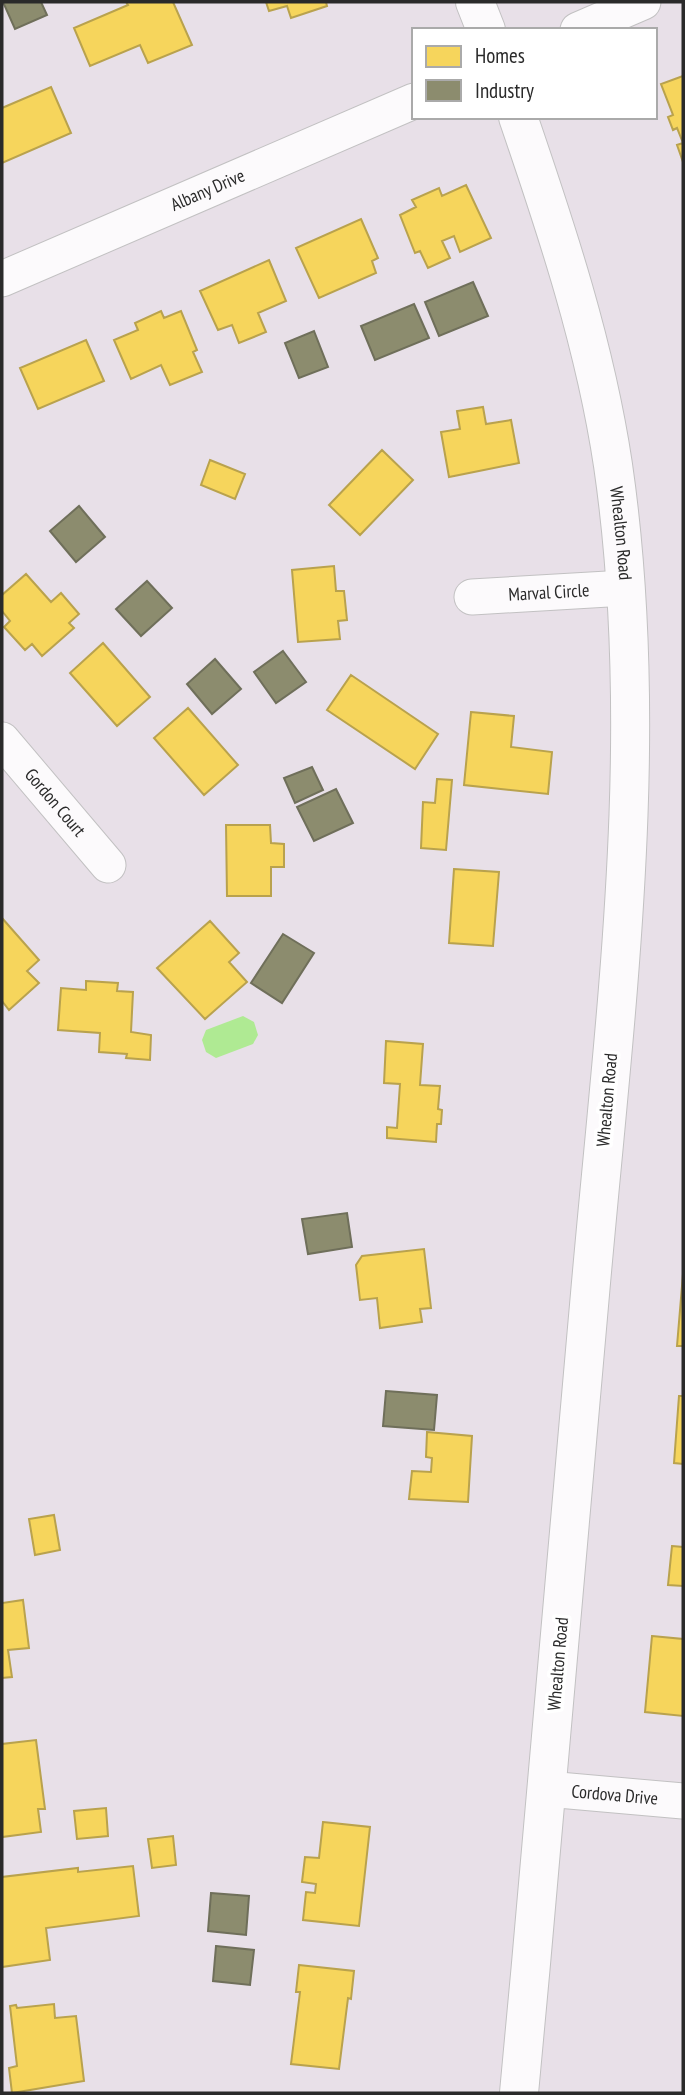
<svg xmlns="http://www.w3.org/2000/svg" width="685" height="2095" font-family="'PT Sans Narrow',sans-serif">
<rect width="100%" height="100%" fill="#e8e0e8"/>
<!-- water -->
<path fill="#afea93" d="M 243,1016 L 254,1022 L 258,1035 L 253,1044 L 216,1058 L 206,1052 L 202,1040 L 206,1030 Z"/>
<!-- homes -->
<path fill="#f6d55c" stroke="#b9a24d" stroke-width="2" d="M 126,2 L 173,2 L 192,45 L 148,63 L 140,45 L 90,66 L 74,28 L 128,5 Z
M 266,2 L 326,2 L 327,6 L 291,18 L 287,6 L 269,11 Z
M 683,76 L 683,162 L 677,145 L 683,143 L 677,128 L 673,130 L 668,117 L 673,115 L 661,84 Z
M 51,87 L 71,133 L 2,163 L 2,108 Z
M 466,185 L 491,238 L 460,252 L 454,236 L 442,241 L 450,258 L 428,268 L 420,251 L 415,253 L 400,215 L 416,207 L 412,200 L 439,188 L 442,196 Z
M 361,219 L 378,258 L 372,261 L 376,273 L 319,298 L 296,248 Z
M 269,260 L 286,301 L 258,313 L 266,332 L 239,343 L 232,325 L 218,330 L 200,291 Z
M 161,311 L 164,318 L 181,311 L 197,350 L 193,352 L 202,372 L 170,385 L 161,365 L 131,379 L 114,340 L 138,330 L 135,323 Z
M 86,340 L 104,381 L 38,409 L 20,368 Z
M 483,407 L 486,424 L 511,420 L 519,463 L 449,477 L 441,432 L 460,429 L 457,411 Z
M 382,450 L 413,480 L 360,535 L 329,505 Z
M 210,460 L 245,474 L 235,499 L 201,485 Z
M 334,566 L 336,591 L 344,591 L 347,620 L 338,621 L 340,639 L 298,642 L 292,570 Z
M 26,574 L 51,602 L 61,593 L 79,614 L 69,623 L 74,628 L 42,656 L 32,644 L 25,650 L 4,627 L 10,621 L 2,611 L 2,595 Z
M 103,643 L 150,697 L 117,726 L 70,673 Z
M 351,675 L 438,734 L 415,769 L 327,710 Z
M 188,708 L 238,765 L 204,795 L 154,738 Z
M 471,712 L 514,716 L 511,747 L 552,752 L 548,794 L 464,785 Z
M 437,779 L 452,780 L 446,850 L 421,848 L 423,802 L 435,803 Z
M 226,825 L 270,825 L 271,843 L 284,844 L 284,867 L 271,867 L 271,896 L 227,896 Z
M 454,869 L 499,872 L 493,946 L 449,943 Z
M 2,918 L 39,960 L 27,971 L 39,983 L 9,1010 L 2,1001 Z
M 210,921 L 239,953 L 229,962 L 247,982 L 205,1019 L 157,968 Z
M 86,981 L 118,983 L 117,991 L 133,992 L 131,1032 L 151,1035 L 150,1060 L 126,1058 L 127,1054 L 99,1052 L 100,1033 L 58,1030 L 61,988 L 86,990 Z
M 386,1041 L 423,1044 L 420,1085 L 440,1086 L 438,1109 L 442,1110 L 441,1124 L 437,1124 L 436,1142 L 387,1138 L 387,1127 L 397,1128 L 400,1084 L 384,1083 Z
M 424,1249 L 431,1308 L 420,1309 L 422,1322 L 380,1328 L 377,1298 L 360,1300 L 356,1265 L 362,1256 Z
M 683,1274 L 683,1346 L 677,1346 Z
M 679,1396 L 683,1396 L 683,1464 L 674,1463 Z
M 427,1432 L 472,1436 L 468,1502 L 409,1499 L 412,1471 L 431,1472 L 432,1458 L 426,1457 Z
M 54,1515 L 60,1550 L 35,1555 L 29,1519 Z
M 672,1546 L 683,1547 L 683,1586 L 668,1585 Z
M 23,1600 L 29,1648 L 8,1650 L 12,1677 L 2,1678 L 2,1603 Z
M 652,1636 L 683,1639 L 683,1716 L 645,1712 Z
M 36,1740 L 45,1809 L 38,1809 L 41,1832 L 2,1837 L 2,1744 Z
M 106,1808 L 108,1836 L 77,1839 L 74,1811 Z
M 323,1822 L 370,1827 L 359,1926 L 303,1920 L 306,1892 L 315,1893 L 316,1884 L 302,1882 L 305,1857 L 319,1858 Z
M 173,1836 L 176,1865 L 152,1868 L 148,1839 Z
M 133,1866 L 139,1916 L 46,1928 L 50,1960 L 2,1967 L 2,1877 L 78,1868 L 78,1872 Z
M 299,1965 L 354,1971 L 351,1999 L 348,1998 L 339,2069 L 291,2064 L 300,1992 L 296,1992 Z
M 54,2004 L 55,2018 L 76,2016 L 84,2081 L 12,2093 L 9,2068 L 17,2066 L 10,2006 L 16,2005 L 17,2008 Z"/>
<!-- industry -->
<path fill="#8c8c6e" stroke="#6f6f5a" stroke-width="2" d="M 3,2 L 41,2 L 47,15 L 15,29 Z
M 473,282 L 488,316 L 439,336 L 425,302 Z
M 414,304 L 429,338 L 375,360 L 361,326 Z
M 314,331 L 328,367 L 299,378 L 285,343 Z
M 79,506 L 105,537 L 76,562 L 50,531 Z
M 147,581 L 172,608 L 141,636 L 116,609 Z
M 283,651 L 306,682 L 276,703 L 254,672 Z
M 215,659 L 241,689 L 212,714 L 187,684 Z
M 312,767 L 323,790 L 295,803 L 284,778 Z
M 336,789 L 353,823 L 314,841 L 297,807 Z
M 283,934 L 314,953 L 282,1003 L 251,983 Z
M 347,1213 L 352,1247 L 308,1254 L 302,1219 Z
M 386,1391 L 437,1395 L 434,1430 L 383,1426 Z
M 211,1893 L 249,1896 L 246,1935 L 208,1931 Z
M 216,1946 L 254,1950 L 250,1985 L 213,1981 Z"/>
<g fill="none" stroke-linecap="round" stroke-linejoin="round">
<!-- minor casing -->
<g stroke="#c2c1c2" stroke-width="37">
<g id="minor">
<path d="M 578,30 L 643,2"/>
<path id="s1" d="M 2,279 L 414,101"/>
<path id="s2" d="M 472,597 L 625,588"/>
<path id="s3" d="M 2,740 L 108,865"/>
<path id="s4" d="M 547,1789 L 683,1801"/>
</g>
</g>
<!-- tertiary casing -->
<g stroke="#c2c1c2" stroke-width="40">
<g id="tertiary">
<path d="M 475,2 L 486,30"/>
<path id="s5" d="M 518,117 C 557,231 595,345 613,465 C 653,740 614,1019 590,1294 C 567,1561 544,1827 519,2093"/>
</g>
</g>
<!-- minor -->
<use href="#minor" stroke="#fcfafc" stroke-width="35"/>
<!-- tertiary -->
<use href="#tertiary" stroke="#fcfafc" stroke-width="38"/>
</g>
<g text-anchor="middle" stroke-width="7" stroke-linejoin="round" paint-order="stroke">
<!-- street labels -->
<g font-size="18" fill="#2a2a2a" stroke="#fff">
<text dy="6" stroke="none"><textPath href="#s1" startOffset="224">Albany Drive</textPath></text>
<text dy="6" stroke="none"><textPath href="#s5" startOffset="430">Whealton Road</textPath></text>
<text dy="6" stroke="none"><textPath href="#s2" startOffset="77">Marval Circle</textPath></text>
<text dy="6" stroke="none"><textPath href="#s3" startOffset="82">Gordon Court</textPath></text>
<text transform="translate(607 1100) rotate(-85)" y="6">Whealton Road</text>
<text transform="translate(558 1664) rotate(-85)" y="6">Whealton Road</text>
<text dy="6" stroke="none"><textPath href="#s4" startOffset="68">Cordova Drive</textPath></text>
</g>
</g>
<!-- border -->
<rect width="685" height="2095" fill="none" stroke="#2a2a2a" stroke-width="7"/>
<!-- legend -->
<rect x="412" y="28" width="245" height="91" fill="#ffffff" stroke="#aaaaaa" stroke-width="2"/>
<rect x="426" y="46" width="35" height="21" fill="#f6d55c" stroke="#aaaaaa" stroke-width="2"/>
<text x="475" y="63" font-size="21" fill="#2a2a2a">Homes</text>
<rect x="426" y="80" width="35" height="21" fill="#8c8c6e" stroke="#aaaaaa" stroke-width="2"/>
<text x="475" y="98" font-size="21" fill="#2a2a2a">Industry</text>
</svg>
